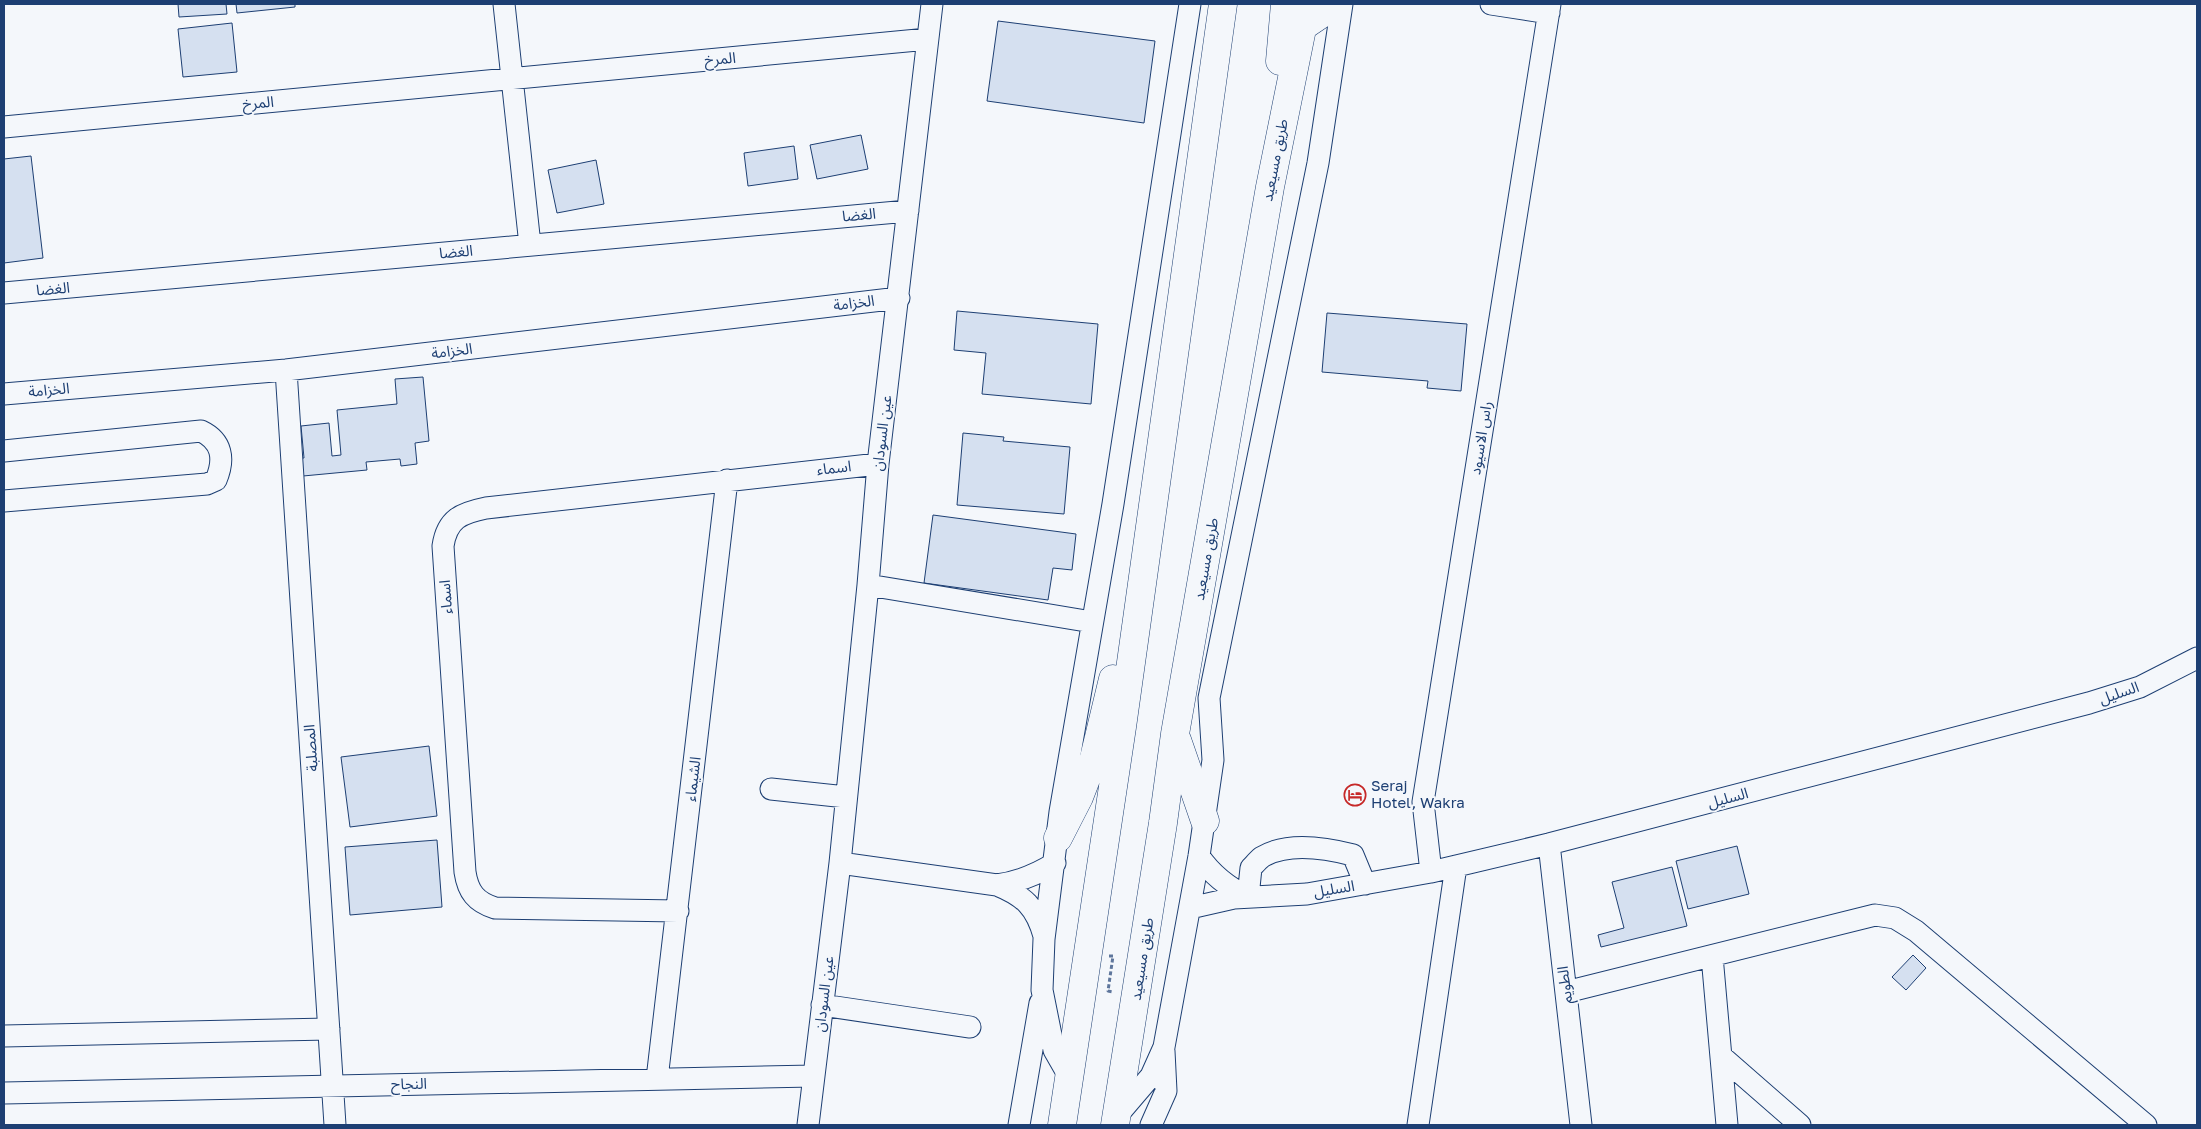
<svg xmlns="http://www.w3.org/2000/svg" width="2201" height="1129" font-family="'Golos Text','Noto Sans Arabic',sans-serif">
<rect width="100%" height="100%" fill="#f4f7fb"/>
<!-- building -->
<path fill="#d5e0f0" stroke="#1d3f73" d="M 178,4 L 226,4 L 227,14 L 179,17 Z
M 236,4 L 295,4 L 295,7 L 237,13 Z
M 998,21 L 1155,41 L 1144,123 L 987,101 Z
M 232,23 L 237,72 L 183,77 L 178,29 Z
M 861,135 L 868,169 L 817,179 L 810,145 Z
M 794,146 L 798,179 L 748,186 L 744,153 Z
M 31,156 L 43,258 L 4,263 L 4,159 Z
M 596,160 L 604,204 L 557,213 L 548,170 Z
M 957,311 L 1098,324 L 1091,404 L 982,394 L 986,353 L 954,350 Z
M 1327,313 L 1467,324 L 1461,391 L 1427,388 L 1428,381 L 1322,372 Z
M 423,377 L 429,441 L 415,443 L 417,464 L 401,466 L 400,459 L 366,462 L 367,470 L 303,476 L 301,458 L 304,458 L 301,426 L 329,423 L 332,456 L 341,455 L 337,410 L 397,404 L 395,379 Z
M 963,433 L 1004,437 L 1003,441 L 1070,447 L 1064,514 L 957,505 Z
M 933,515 L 1076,534 L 1072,570 L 1053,568 L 1048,600 L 924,583 Z
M 429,746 L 437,816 L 350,827 L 341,757 Z
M 437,840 L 442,907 L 350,915 L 345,847 Z
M 1737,846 L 1749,894 L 1688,909 L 1676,861 Z
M 1672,867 L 1687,926 L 1601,947 L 1598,935 L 1624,928 L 1612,882 Z
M 1913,955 L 1926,968 L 1906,990 L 1892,977 Z"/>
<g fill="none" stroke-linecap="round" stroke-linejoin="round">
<!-- minor casing -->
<g stroke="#1d3f73" stroke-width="23">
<path id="minor" d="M 504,4 L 530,245
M 1491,4 L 1549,13
M 4,127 L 928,39
M 4,293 L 908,211
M 286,370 L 335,1125
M 4,394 L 286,370 L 899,298
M 4,451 L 201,431 C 222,441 225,459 216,480 L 207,484 L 4,501
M 868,585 L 1092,622
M 771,789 L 846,797
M 1549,844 L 1581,1125
M 1199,856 C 1212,875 1227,887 1248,897
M 840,863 L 997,885 C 1024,896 1036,907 1044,936
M 1431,872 L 1423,802 L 1550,4
M 997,885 C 1019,882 1036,875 1055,863
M 1248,897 L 1251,868 C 1254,865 1258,860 1262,857 C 1287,842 1326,848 1353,855 L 1365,884
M 1190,908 L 1234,898 L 1307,894 L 1431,872 L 1549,844 L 2089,703 L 2140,687 L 2197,658
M 678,911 L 495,908 C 476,902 468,892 465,872 L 443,546 C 447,519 461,513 486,508 L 878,464
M 1712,956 L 1727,1125
M 1566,992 L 1875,915 L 1895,918 L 1916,931 L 2146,1125
M 822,1005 L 970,1027
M 4,1036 L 329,1029
M 1721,1056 L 1800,1125
M 1070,1078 L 1054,1050 L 1042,990 L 1044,939 L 1060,812 L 1113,504 L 1190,4
M 657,1079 L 727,480
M 4,1093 L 813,1076
M 1116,1117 L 1151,1076 L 1164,1047 L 1199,856 L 1213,760 L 1209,698 L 1318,163 L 1342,4
M 808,1125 L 840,863 L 868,585 L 878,464 L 932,4
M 1019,1125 L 1040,1003
M 1151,1125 L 1166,1091 L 1164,1051
M 1418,1125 L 1456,866"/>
</g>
<!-- highway casing -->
<g stroke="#1d3f73" stroke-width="29">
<path id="highway" d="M 1302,27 L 1336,4
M 1280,61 L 1285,4
M 1177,740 L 1205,821
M 1058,838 L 1079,797 L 1094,758 L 1113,679
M 1062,1125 L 1122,727 L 1223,4
M 1115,1125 L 1163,823 L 1175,734 L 1270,187 L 1307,4"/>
</g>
<!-- path -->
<path stroke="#5e769c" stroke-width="3" stroke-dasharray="4 2.5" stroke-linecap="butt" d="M 1109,956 L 1113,956 L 1108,991 L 1113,992"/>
<!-- minor -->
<use href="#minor" stroke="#f4f7fb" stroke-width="21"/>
<!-- highway -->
<use href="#highway" stroke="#f4f7fb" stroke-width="28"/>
</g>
<!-- icons -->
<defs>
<g id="hotel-ring" transform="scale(1.125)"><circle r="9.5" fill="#f4f7fb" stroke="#c62828" stroke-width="1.5"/><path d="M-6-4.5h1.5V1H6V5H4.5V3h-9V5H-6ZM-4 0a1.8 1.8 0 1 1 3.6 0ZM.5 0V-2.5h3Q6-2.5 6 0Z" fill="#c62828"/></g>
</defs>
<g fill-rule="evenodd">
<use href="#hotel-ring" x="1355" y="795"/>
</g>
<g text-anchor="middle" stroke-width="4" stroke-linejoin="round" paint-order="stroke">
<!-- street labels -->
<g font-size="15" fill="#1d3f73" stroke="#f4f7fb">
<text transform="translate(720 59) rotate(-5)" y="5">المرخ</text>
<text transform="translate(258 103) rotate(-5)" y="5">المرخ</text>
<text transform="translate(1275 160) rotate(-79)" y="5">طريق مسيعيد</text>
<text transform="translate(859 215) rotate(-5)" y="5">الغضا</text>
<text transform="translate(456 252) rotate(-5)" y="5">الغضا</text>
<text transform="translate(53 289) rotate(-5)" y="5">الغضا</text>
<text transform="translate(854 303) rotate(-7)" y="5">الخزامة</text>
<text transform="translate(452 351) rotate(-7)" y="5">الخزامة</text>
<text transform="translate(49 390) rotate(-5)" y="5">الخزامة</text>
<text transform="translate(882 433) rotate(-83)" y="5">عين السودان</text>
<text transform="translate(1481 438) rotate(-81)" y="5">راس الاسيود</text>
<text transform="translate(834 468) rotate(-6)" y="5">اسماء</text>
<text transform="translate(1206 559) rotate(-80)" y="5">طريق مسيعيد</text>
<text transform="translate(446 597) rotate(-94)" y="5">اسماء</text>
<text transform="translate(2119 693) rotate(-19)" y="5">السليل</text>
<text transform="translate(311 748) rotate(-94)" y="5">المصلبة</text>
<text transform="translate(693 779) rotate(-83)" y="5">الشيماء</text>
<text transform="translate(1728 798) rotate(-15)" y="5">السليل</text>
<text transform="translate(1334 889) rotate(-9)" y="5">السليل</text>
<text transform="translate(1142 959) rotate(-81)" y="5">طريق مسيعيد</text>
<text transform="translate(1565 985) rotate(-97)" y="5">الطويم</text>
<text transform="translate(824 994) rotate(-83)" y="5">عين السودان</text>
<text transform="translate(409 1084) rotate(-1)" y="5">النجاح</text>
</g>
<!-- poi labels -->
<g font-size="15" fill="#1d3f73" stroke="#f4f7fb" text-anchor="start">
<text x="1371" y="791">Seraj<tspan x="1371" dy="17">Hotel, Wakra</tspan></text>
</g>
</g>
<!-- border -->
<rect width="2201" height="1129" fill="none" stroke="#1d3f73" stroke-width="10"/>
</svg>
